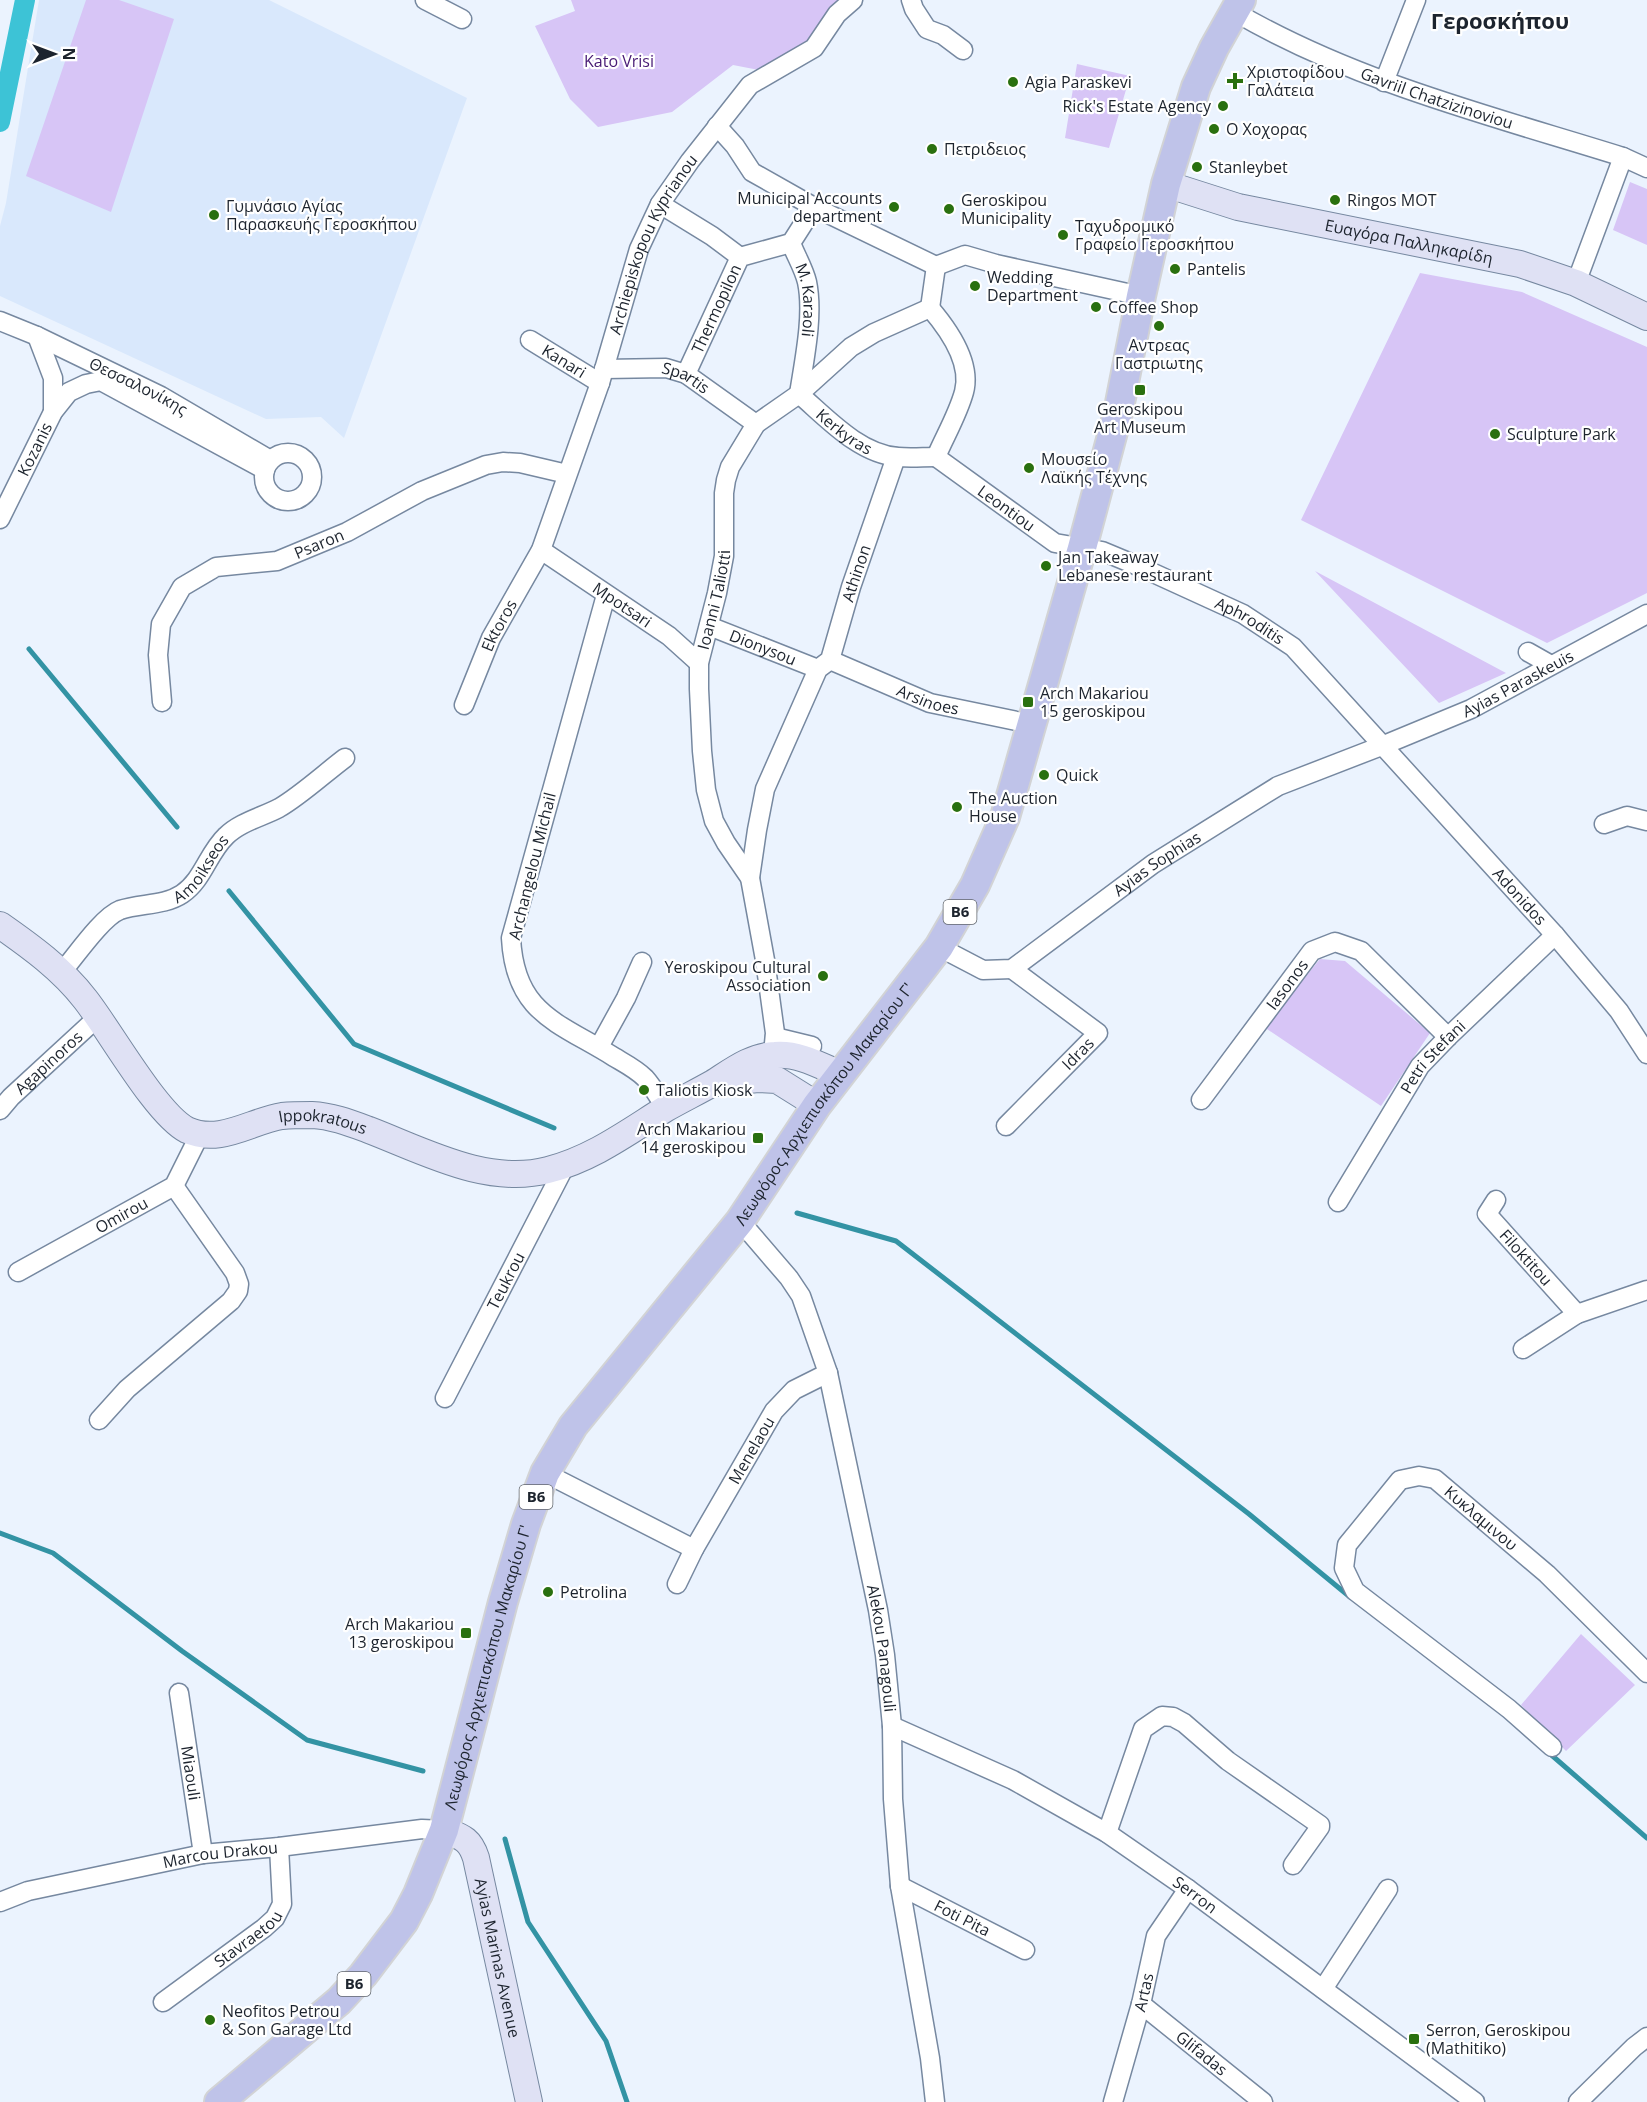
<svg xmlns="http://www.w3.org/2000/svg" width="1647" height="2102" font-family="'Open Sans',sans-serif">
<rect width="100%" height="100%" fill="#ebf3fe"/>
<!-- built -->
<path fill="#d9e8fc" d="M 39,0 L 269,0 L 467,98 L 344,438 L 321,417 L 266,419 L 0,296 L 0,226 L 6,203 Z"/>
<!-- green -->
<path fill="#d7c5f6" d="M 86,0 L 119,0 L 174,19 L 111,212 L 26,176 Z
M 571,0 L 842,0 L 817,39 L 764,71 L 733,65 L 672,112 L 598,127 L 570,99 L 535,26 L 575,11 Z
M 1077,64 L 1130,76 L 1109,148 L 1065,138 Z
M 1630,182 L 1647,189 L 1647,245 L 1613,230 Z
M 1420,273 L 1522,292 L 1647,347 L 1647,593 L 1547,643 L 1301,520 Z
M 1315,571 L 1506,673 L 1439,703 Z
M 1320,959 L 1345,961 L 1430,1033 L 1381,1106 L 1264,1027 Z
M 1581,1634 L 1635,1685 L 1566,1751 L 1521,1705 Z"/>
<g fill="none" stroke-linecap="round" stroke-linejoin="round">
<!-- stream -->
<path stroke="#3393a4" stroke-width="5" d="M 29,649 L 177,827
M 229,891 L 354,1044 L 554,1128
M 797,1213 L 896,1241 L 1249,1514 L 1350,1597
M 0,1533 L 53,1553 L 182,1651 L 307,1740 L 423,1771
M 1548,1752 L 1647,1838
M 505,1839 L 528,1922 L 606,2041 L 627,2102"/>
<!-- canal -->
<path stroke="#3dc3d6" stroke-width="20" d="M 0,122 L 25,0"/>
<!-- street casing -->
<g stroke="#7688a0" stroke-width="21">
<g id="street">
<path d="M 425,0 L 462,19"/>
<path d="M 911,0 L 914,9 L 927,29 L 943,35 L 963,50"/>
<path id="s1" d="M 1235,12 C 1355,82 1492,116 1623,157 L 1647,168"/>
<path d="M 1384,82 L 1416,0"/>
<path d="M 717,126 L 735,146 L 752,172 L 814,207 L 936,266"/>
<path d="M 660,204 L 712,236 L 740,257"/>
<path id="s2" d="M 791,243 C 796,256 804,269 807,282 C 814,315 804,361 799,394 C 827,418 859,454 898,457 C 910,458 923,457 936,457"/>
<path d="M 936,266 L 965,255 L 996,264 L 1141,296"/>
<path d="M 1576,283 L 1623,157"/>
<path d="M 930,308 C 948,329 972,362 964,392 C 958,414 945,436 936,457"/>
<path d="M 930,308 L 936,266"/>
<path id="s3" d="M 0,321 L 37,336 L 161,396 L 267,458"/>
<path d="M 37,336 L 53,378 L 53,412"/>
<path id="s4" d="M 530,340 L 600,383"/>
<path id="s5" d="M 604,369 L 666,368 L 686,374 L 756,424"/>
<path id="s6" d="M 686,374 L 740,257 L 791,243 L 814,207"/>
<circle cx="288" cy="477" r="24"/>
<path id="s7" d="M 936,457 L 1055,543 L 1102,551 L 1138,566 L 1243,614 L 1293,647 L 1555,935 L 1619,1011 L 1647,1054"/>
<path id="s8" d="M 0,519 L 53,412 L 69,392 L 86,384 L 101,381 L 265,470"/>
<path id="s9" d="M 541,550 L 669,636 L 699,663"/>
<path d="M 606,595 L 511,938 C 515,1014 558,1022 614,1057 C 624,1063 636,1069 645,1078 C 653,1087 659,1098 666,1108"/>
<path id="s10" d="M 709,626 L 818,669"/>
<path d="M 1528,652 L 1551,665"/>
<path id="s11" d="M 830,660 L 930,703 L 1031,724"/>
<path id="s12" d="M 162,702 L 158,655 L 161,624 L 182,587 L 216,567 L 277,561 L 347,532 L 422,491 L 486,465 L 503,462 L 520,463 L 567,474"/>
<path id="s13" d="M 464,705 L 491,638 L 541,550 L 600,383 L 639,249 L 660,204 L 690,161 L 750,85 L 814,48 L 837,14 L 853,0"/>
<path d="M 1604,824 L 1627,816 L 1647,821"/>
<path id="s14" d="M 750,878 L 757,830 L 765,789 L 818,669 L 830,660 L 851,587 L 896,457"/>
<path id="s15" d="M 939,947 L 983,970 L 1012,969 L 1153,864 L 1278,786 L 1384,745 L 1471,709 L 1647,614"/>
<path id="s16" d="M 61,973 C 75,957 102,917 120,910 C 140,903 164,906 182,894 C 203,880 208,853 226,836 C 240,822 262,817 279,808 C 300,796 325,773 345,758"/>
<path d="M 775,1037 L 812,1046"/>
<path d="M 599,1047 L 626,998 L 642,962"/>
<path id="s17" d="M 773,1054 L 775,1033 L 765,960 L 750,878 L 726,843 L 714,821 L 706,790 L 702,751 L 699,689 L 699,663 L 717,593 L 724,556 L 724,493 L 726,480 L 730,467 L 756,424 L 799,394 L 851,347 L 874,333 L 930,308"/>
<path id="s18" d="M 1201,1100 L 1312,951 L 1335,942 L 1361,951 L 1448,1037"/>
<path id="s19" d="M 0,1110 L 11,1097 L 98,1017"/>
<path id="s20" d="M 1006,1126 L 1098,1033 L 1012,969"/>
<path id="s21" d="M 1496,1200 L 1487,1214 L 1577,1314"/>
<path id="s22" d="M 1338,1202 L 1420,1066 L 1448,1037 L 1555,935"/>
<path id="s23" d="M 740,1221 L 789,1278 L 801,1296 L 828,1373 L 878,1610 L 885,1655 L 892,1726 L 893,1799 L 900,1886 L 930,2058 L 935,2102"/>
<path id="s24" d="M 18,1272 L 174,1186 L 200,1134"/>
<path d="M 1523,1349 L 1577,1314 L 1647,1290"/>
<path id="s25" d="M 445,1398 L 566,1164"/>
<path d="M 99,1420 L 127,1389 L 231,1301 L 238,1291 L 239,1284 L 235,1273 L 174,1186"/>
<path d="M 545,1473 L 694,1549"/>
<path id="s26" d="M 677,1584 L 694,1549 L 774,1411 L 794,1390 L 828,1373"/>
<path id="s27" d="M 179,1693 L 203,1854"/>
<path id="s28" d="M 892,1726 L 1013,1780 L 1107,1833 L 1188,1889 L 1475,2102"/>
<path id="s29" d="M 1552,1747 L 1509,1709 L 1355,1591 L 1344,1568 L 1347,1545 L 1400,1480 L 1419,1476 L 1435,1479 L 1547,1574 L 1647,1673"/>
<path d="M 1107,1833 L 1143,1729 L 1162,1716 L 1173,1717 L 1184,1723 L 1228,1761 L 1320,1825 L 1320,1827 L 1293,1865"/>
<path id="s30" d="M 900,1886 L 1025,1950"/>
<path id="s31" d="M 0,1902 L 28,1891 L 203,1854 L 279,1847 L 422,1829 L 444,1830"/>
<path d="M 1323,1989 L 1388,1889"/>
<path id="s32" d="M 163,2002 L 264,1928 L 275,1918 L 282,1904 L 279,1847"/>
<path id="s33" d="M 1141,2004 L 1263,2102"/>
<path id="s34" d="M 1113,2102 L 1141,2004 L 1156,1936 L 1188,1889"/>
<path d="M 1578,2102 L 1634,2047 L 1647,2037"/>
</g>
</g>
<!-- secondary casing -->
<g stroke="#7688a0" stroke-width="28">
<g id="secondary">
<path id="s35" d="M 1166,184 L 1238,207 L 1520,264 L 1576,283 L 1647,317"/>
<path id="s36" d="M 0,925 C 30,946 62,969 85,999 C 109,1029 156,1114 187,1130 C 220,1145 251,1121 282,1116 C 292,1115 303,1115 312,1115 C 332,1116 350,1123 369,1130 C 424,1151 487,1186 548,1170 C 592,1159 628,1132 665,1109 C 681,1100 697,1092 713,1083 C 732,1071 751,1056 775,1055 C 798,1053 819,1065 840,1074"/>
<path d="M 718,1083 L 758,1079 L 777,1080 L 817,1105"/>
<path id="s37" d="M 444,1830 C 462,1837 470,1839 476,1858 L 529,2102"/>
</g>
</g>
<!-- primary casing -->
<g stroke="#d2d3d5" stroke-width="32">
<g id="primary">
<path id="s38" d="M 219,2102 L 339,2001 L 363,1975 L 404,1921 L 418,1894 L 444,1830 L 503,1602 L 526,1524 L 545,1473 L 573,1426 L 740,1221 L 817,1105 L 939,947 L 975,885 L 1005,817 L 1082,548 L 1118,413 L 1141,296 L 1166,184 L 1196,87 L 1214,48 L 1241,0"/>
</g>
</g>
<!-- street -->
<use href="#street" stroke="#fff" stroke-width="18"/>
<!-- secondary -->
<use href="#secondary" stroke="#dfe1f4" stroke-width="26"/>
<!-- primary -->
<use href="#primary" stroke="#bfc3e9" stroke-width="28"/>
</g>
<!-- markers -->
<g fill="#2a700f" stroke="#fff" stroke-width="2">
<path d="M1232 72h6v6h6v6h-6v6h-6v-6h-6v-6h6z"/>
<circle cx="1013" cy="82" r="6"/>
<circle cx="1223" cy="106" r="6"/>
<circle cx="1214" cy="129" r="6"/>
<circle cx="932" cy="149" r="6"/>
<circle cx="1197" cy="167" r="6"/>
<circle cx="1335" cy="200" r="6"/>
<circle cx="894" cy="207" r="6"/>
<circle cx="949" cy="209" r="6"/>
<circle cx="214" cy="215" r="6"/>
<circle cx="1063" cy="235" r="6"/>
<circle cx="1175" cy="269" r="6"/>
<circle cx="975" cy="286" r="6"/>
<circle cx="1096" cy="307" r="6"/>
<circle cx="1159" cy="326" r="6"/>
<rect x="1134" y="384" width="12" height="12" rx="3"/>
<circle cx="1495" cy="434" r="6"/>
<circle cx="1029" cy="468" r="6"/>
<circle cx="1046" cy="566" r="6"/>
<rect x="1022" y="696" width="12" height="12" rx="3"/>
<circle cx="1044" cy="775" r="6"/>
<circle cx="957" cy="807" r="6"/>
<circle cx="823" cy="976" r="6"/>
<circle cx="644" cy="1090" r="6"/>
<rect x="752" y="1132" width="12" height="12" rx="3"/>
<circle cx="548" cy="1592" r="6"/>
<rect x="460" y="1627" width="12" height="12" rx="3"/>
<circle cx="210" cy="2020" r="6"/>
<rect x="1408" y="2033" width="12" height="12" rx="3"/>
</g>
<g text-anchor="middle" stroke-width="4.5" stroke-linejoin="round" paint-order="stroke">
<!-- shield labels -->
<g fill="#fff" stroke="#61666d" stroke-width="1.5">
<rect x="943.5" y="900" width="33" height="24" rx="4.5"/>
<rect x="519.5" y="1485" width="33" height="24" rx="4.5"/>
<rect x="337.5" y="1972" width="33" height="24" rx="4.5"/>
</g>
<g font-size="15" font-weight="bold" fill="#1d242e">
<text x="960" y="917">B6</text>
<text x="536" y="1502">B6</text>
<text x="354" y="1989">B6</text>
</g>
<!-- park labels -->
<g font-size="16" fill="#471a74" stroke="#fff">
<text x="619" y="67">Kato Vrisi</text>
</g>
<!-- poi labels -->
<g font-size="16" fill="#1d242e" stroke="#fff" text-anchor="start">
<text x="1247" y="78">Χριστοφίδου<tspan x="1247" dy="18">Γαλάτεια</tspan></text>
<text x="1025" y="88">Agia Paraskevi</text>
<text x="1211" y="112" text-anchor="end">Rick's Estate Agency</text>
<text x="1226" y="135">Ο Χοχορας</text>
<text x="944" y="155">Πετριδειος</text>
<text x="1209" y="173">Stanleybet</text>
<text x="882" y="204" text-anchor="end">Municipal Accounts<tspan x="882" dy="18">department</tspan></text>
<text x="961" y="206">Geroskipou<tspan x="961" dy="18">Municipality</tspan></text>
<text x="1347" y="206">Ringos MOT</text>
<text x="226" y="212">Γυμνάσιο Αγίας<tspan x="226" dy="18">Παρασκευής Γεροσκήπου</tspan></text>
<text x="1075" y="232">Ταχυδρομικό<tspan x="1075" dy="18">Γραφείο Γεροσκήπου</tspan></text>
<text x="1187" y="275">Pantelis</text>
<text x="987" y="283">Wedding<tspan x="987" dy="18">Department</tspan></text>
<text x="1108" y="313">Coffee Shop</text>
<text x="1159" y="351" text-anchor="middle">Αντρεας<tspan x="1159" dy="18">Γαστριωτης</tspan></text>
<text x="1140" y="415" text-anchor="middle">Geroskipou<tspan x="1140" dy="18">Art Museum</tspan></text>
<text x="1507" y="440">Sculpture Park</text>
<text x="1041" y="465">Μουσείο<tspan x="1041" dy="18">Λαϊκής Τέχνης</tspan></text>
<text x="1058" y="563">Jan Takeaway<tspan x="1058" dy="18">Lebanese restaurant</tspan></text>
<text x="1040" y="699">Arch Makariou<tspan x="1040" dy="18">15 geroskipou</tspan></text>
<text x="1056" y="781">Quick</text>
<text x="969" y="804">The Auction<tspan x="969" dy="18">House</tspan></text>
<text x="811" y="973" text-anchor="end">Yeroskipou Cultural<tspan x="811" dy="18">Association</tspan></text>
<text x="656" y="1096">Taliotis Kiosk</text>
<text x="746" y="1135" text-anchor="end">Arch Makariou<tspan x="746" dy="18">14 geroskipou</tspan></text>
<text x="560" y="1598">Petrolina</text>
<text x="454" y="1630" text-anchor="end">Arch Makariou<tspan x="454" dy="18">13 geroskipou</tspan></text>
<text x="222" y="2017">Neofitos Petrou<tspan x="222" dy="18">&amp; Son Garage Ltd</tspan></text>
<text x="1426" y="2036">Serron, Geroskipou<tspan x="1426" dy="18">(Mathitiko)</tspan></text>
</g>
<!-- street labels -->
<g font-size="16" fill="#1d242e" stroke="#fff">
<text dy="6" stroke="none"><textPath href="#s1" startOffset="220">Gavriil Chatzizinoviou</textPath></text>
<text dy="6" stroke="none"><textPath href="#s35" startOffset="250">Ευαγόρα Παλληκαρίδη</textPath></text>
<text dy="6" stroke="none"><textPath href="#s13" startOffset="500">Archiepiskopou Kyprianou</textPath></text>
<text dy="6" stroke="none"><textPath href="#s2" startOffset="60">M. Karaoli</textPath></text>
<text dy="6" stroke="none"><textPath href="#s6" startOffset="72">Thermopilon</textPath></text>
<text dy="6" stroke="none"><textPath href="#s4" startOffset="40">Kanari</textPath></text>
<text dy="6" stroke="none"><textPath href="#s5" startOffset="84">Spartis</textPath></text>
<text dy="6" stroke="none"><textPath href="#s3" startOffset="153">Θεσσαλονίκης</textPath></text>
<text dy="6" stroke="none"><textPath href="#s2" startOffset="214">Kerkyras</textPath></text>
<text dy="6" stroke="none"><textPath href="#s8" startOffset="78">Kozanis</textPath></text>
<text dy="6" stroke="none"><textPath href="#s7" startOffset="87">Leontiou</textPath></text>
<text dy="6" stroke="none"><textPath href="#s12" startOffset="267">Psaron</textPath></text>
<text dy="6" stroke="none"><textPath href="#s14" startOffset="327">Athinon</textPath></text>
<text dy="6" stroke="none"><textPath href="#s17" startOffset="470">Ioanni Taliotti</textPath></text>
<text dy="6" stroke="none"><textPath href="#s9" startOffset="98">Mpotsari</textPath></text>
<text dy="6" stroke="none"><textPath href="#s7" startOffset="358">Aphroditis</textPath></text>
<text dy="6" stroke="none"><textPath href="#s13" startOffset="87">Ektoros</textPath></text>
<text dy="6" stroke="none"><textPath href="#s10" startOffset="58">Dionysou</textPath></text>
<text dy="6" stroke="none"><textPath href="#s15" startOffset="663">Ayias Paraskeuis</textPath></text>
<text dy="6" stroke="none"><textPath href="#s11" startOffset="106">Arsinoes</textPath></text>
<text dy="6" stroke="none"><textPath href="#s15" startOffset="258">Ayias Sophias</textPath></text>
<text dy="6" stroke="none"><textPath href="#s16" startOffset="183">Amoikseos</textPath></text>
<text transform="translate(532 866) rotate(-76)" y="6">Archangelou Michail</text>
<text dy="6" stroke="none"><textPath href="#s7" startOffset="746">Adonidos</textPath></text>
<text dy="6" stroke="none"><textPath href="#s18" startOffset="144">Iasonos</textPath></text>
<text dy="6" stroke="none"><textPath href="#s20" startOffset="102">Idras</textPath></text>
<text dy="6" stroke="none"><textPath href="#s22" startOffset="174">Petri Stefani</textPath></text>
<text dy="6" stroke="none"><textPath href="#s19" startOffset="68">Agapinoros</textPath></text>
<text dy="6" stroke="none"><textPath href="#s38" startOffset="1194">Λεωφόρος Αρχιεπισκόπου Μακαρίου Γ'</textPath></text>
<text dy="6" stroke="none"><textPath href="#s36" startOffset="420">Ippokratous</textPath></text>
<text dy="6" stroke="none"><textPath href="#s24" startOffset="118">Omirou</textPath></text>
<text dy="6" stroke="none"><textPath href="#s21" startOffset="75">Filoktitou</textPath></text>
<text dy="6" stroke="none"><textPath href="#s25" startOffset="132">Teukrou</textPath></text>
<text dy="6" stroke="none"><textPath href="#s26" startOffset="153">Menelaou</textPath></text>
<text dy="6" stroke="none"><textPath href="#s29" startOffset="480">Κυκλαμινου</textPath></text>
<text dy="6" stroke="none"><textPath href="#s23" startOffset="459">Alekou Panagouli</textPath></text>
<text dy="6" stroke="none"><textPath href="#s38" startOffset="528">Λεωφόρος Αρχιεπισκόπου Μακαρίου Γ'</textPath></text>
<text dy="6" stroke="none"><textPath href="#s27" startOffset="81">Miaouli</textPath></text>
<text dy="6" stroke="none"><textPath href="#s31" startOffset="226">Marcou Drakou</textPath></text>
<text dy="6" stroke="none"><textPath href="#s28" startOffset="348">Serron</textPath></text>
<text dy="6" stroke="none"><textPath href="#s30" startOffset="70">Foti Pita</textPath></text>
<text dy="6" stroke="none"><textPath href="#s32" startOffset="106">Stavraetou</textPath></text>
<text dy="6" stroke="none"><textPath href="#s37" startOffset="147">Ayias Marinas Avenue</textPath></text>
<text dy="6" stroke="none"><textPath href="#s34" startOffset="114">Artas</textPath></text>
<text dy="6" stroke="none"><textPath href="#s33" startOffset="78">Glifadas</textPath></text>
</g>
<!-- district labels -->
<g font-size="22" font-weight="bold" fill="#1d242e" stroke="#fff">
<text x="1500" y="29">Γεροσκήπου</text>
</g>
</g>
<!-- north arrow -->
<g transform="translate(54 54) rotate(90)" stroke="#ffffff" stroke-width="4.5" paint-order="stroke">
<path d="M0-4.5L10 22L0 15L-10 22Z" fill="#1d242e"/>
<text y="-9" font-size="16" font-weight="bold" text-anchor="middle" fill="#1d242e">N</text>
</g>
</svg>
